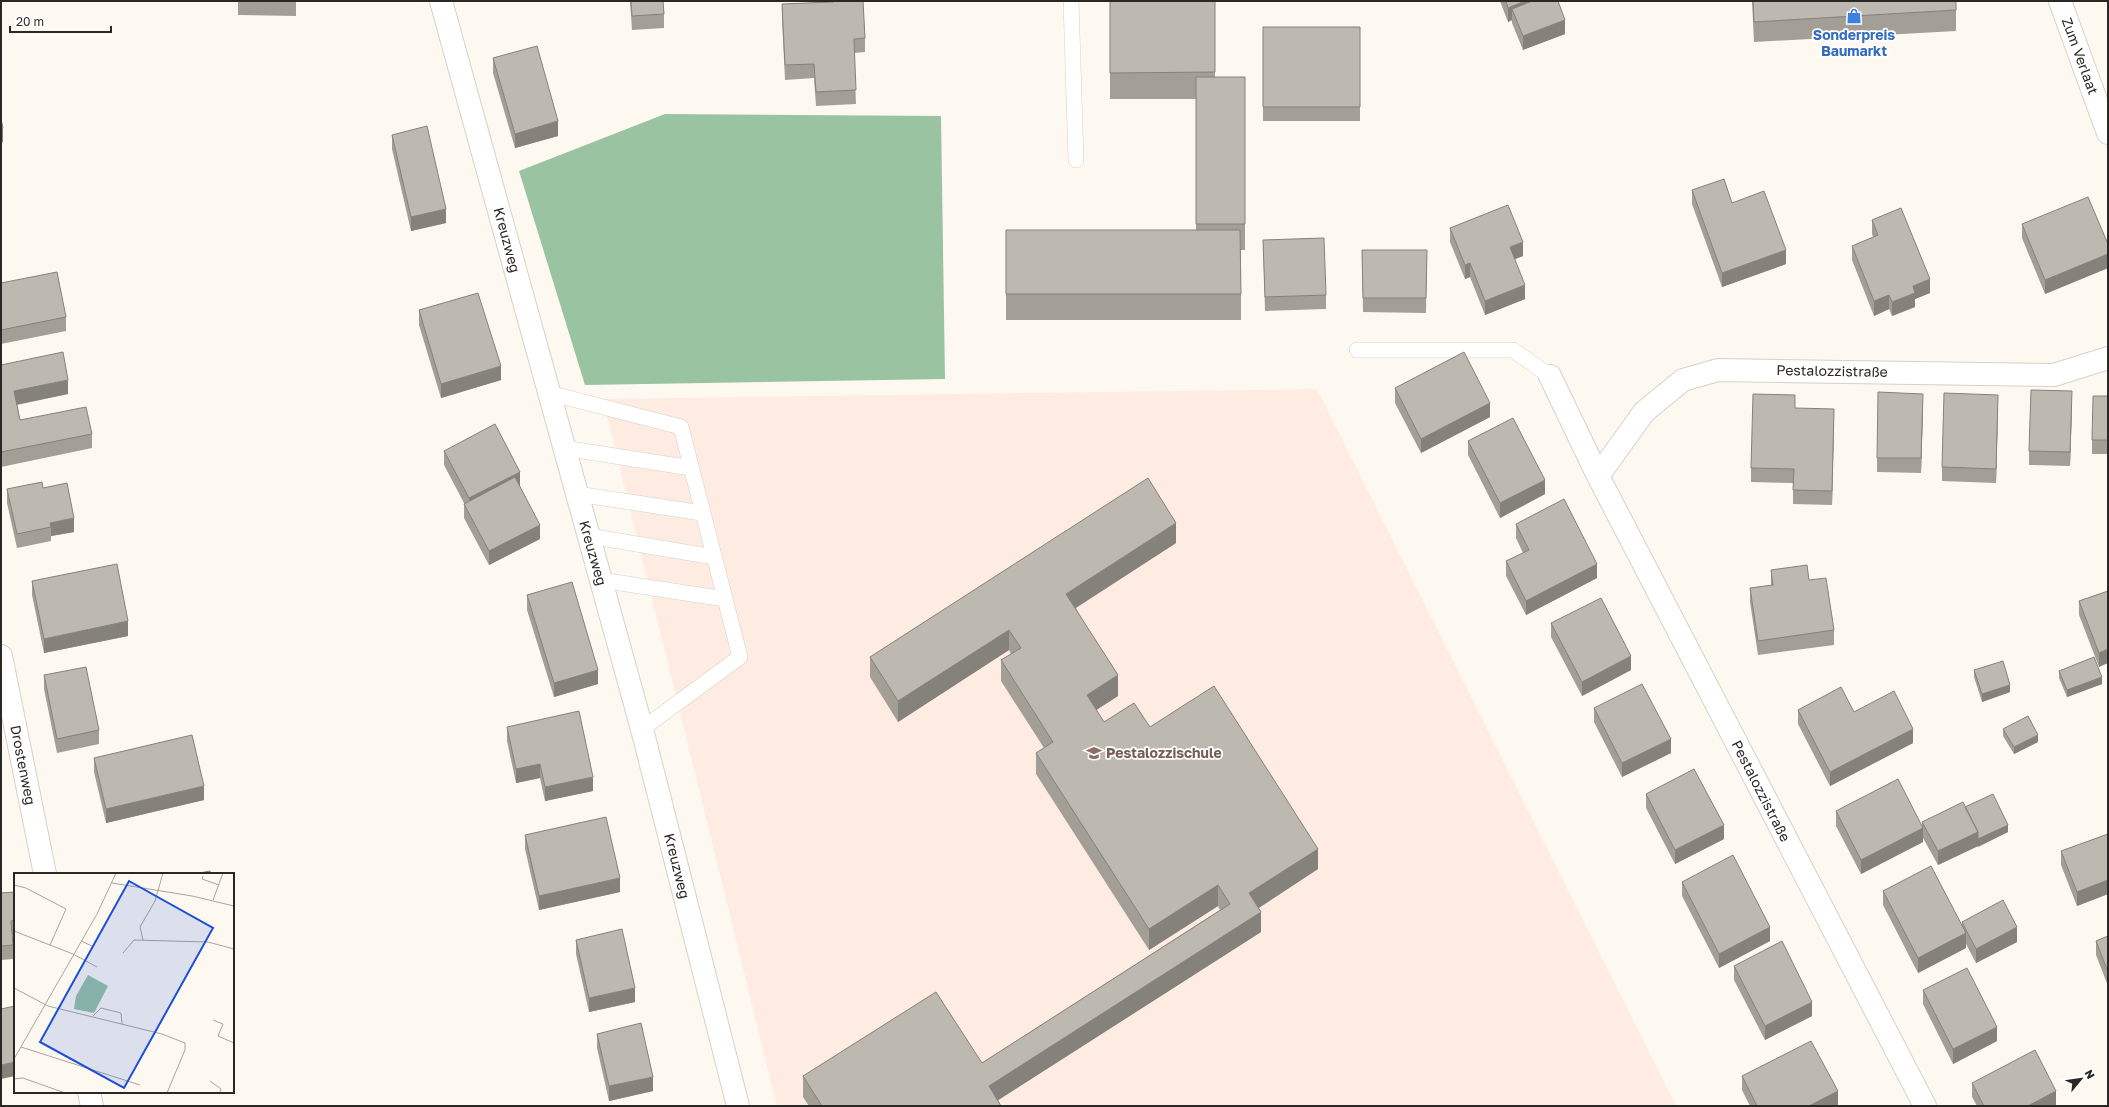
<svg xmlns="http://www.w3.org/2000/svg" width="2109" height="1107" font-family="'Golos Text',sans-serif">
<rect width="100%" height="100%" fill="#fef9f0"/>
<!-- education -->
<path fill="#feebe1" d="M 1317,389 L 1676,1106 L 777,1106 L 603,399 Z"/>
<!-- forest -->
<path fill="#9ac3a1" d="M 665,114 L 941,116 L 945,379 L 585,385 L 519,171 Z"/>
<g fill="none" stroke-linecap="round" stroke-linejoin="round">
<!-- service casing -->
<g stroke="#d6d1c8" stroke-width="16">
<path id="service" d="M 1071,1 L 1076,160
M 1357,350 L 1513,350 L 1550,376
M 549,393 L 681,427 L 740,657 L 642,729
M 564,448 L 691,468
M 577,494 L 702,513
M 589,536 L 714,557
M 601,580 L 725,599"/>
</g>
<!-- minor casing -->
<g stroke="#d6d1c8" stroke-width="24">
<path id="minor" d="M 441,1 L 642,729 L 738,1106
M 2060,1 L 2108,133
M 1550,376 L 1598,476 L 1925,1106
M 1598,476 L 1644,412 L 1683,380 L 1718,370 L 2054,375 L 2108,358
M 1,656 L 45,874
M 89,1092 L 92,1106"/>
</g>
<!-- service -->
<use href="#service" stroke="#fff" stroke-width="15"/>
<!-- minor -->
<use href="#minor" stroke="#fff" stroke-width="22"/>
</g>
<!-- wall -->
<path fill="#a39f97" d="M 238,1 L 296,1 L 296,16 L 238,15 Z
M 630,1 L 663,1 L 664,14 L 664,28 L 632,30 Z
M 832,1 L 863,1 L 865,38 L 865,52 L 854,53 L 856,104 L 816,106 L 814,78 L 785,80 L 782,18 L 782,4 L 832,2 Z
M 1110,1 L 1215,1 L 1215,77 L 1245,77 L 1245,250 L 1241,250 L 1241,320 L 1006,320 L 1006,230 L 1196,230 L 1196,99 L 1110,99 Z
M 1500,1 L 1558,1 L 1565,34 L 1523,50 L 1512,23 L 1512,20 L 1508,22 Z
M 1752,1 L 1956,1 L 1956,31 L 1754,42 Z
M 1263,27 L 1360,27 L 1360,121 L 1263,121 Z
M 493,58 L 558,136 L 515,148 L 493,73 Z
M 392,135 L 446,223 L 411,231 L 392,149 Z
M 1692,190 L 1732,203 L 1786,264 L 1722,287 L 1692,204 Z
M 1872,220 L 1930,293 L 1915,299 L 1915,307 L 1892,316 L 1889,309 L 1874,316 L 1852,260 L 1852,246 L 1873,237 L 1872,234 Z
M 2022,224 L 2108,244 L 2108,268 L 2045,294 L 2022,238 Z
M 1450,228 L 1523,256 L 1515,259 L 1525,299 L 1485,315 L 1470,277 L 1465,279 L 1450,242 Z
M 1263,240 L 1326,295 L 1326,309 L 1265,311 Z
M 1362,250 L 1427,250 L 1426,313 L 1363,312 Z
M 1,283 L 66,317 L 66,331 L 1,344 Z
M 419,310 L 501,380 L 441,398 L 419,325 Z
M 1,365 L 68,394 L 17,405 L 20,420 L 92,434 L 92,448 L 1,467 Z
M 1395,388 L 1490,417 L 1421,453 L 1395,403 Z
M 2108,396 L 2108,454 L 2092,454 L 2092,440 Z
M 2072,405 L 2070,466 L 2029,465 L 2029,451 Z
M 1795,408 L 1834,423 L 1832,505 L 1793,504 L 1793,483 L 1751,482 L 1751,468 Z
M 1923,408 L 1921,473 L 1877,472 L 1877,458 Z
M 1998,409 L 1996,483 L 1942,481 L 1942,467 Z
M 1468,441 L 1545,494 L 1500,518 L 1468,455 Z
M 444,451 L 519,486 L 540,539 L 489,565 L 464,518 L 464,503 L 444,465 Z
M 43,488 L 74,532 L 51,536 L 51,541 L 17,548 L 7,503 L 7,489 Z
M 1516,524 L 1597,578 L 1526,615 L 1506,576 L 1506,561 L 1523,553 L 1516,538 Z
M 1176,543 L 1076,608 L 1118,696 L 1096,710 L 1104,722 L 1150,727 L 1318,869 L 1259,908 L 1261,932 L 998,1100 L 1001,1106 L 809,1106 L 803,1097 L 803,1076 L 982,1063 L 1220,910 L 1218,906 L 1149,950 L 1036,774 L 1036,753 L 1044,748 L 1001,681 L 1001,660 L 1011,654 L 1009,650 L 898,722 L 870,677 L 870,657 Z
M 1771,570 L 1809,580 L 1834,630 L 1834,645 L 1758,655 L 1750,602 L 1750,588 L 1771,585 Z
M 32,581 L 128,636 L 44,653 L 32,595 Z
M 2108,591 L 2099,667 L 2079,615 L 2079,601 Z
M 527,595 L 598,684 L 554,697 L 527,610 Z
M 1551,623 L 1631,670 L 1582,696 L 1551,637 Z
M 1974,670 L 2010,692 L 1982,702 L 1974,677 Z
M 2059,671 L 2102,684 L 2067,697 L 2059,678 Z
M 44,675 L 99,730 L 99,744 L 57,753 L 44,689 Z
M 1594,708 L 1671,753 L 1622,777 L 1594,722 Z
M 1798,710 L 1854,712 L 1913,743 L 1830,786 L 1798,724 Z
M 507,727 L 593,791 L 545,801 L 540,778 L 516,783 L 507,741 Z
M 2003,729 L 2038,742 L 2014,754 L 2003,736 Z
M 94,758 L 204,800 L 106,823 L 94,772 Z
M 1646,794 L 1724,839 L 1675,864 L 1646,808 Z
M 1965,807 L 2008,832 L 1938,865 L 1923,838 L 1923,842 L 1861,874 L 1836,826 L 1836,811 L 1922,826 L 1922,822 Z
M 2108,834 L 2108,894 L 2077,906 L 2061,865 L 2061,851 Z
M 525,835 L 620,892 L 539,910 L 525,849 Z
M 1682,882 L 1770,941 L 1719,968 L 1682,896 Z
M 1883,891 L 1962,925 L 1962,922 L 2017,942 L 1976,963 L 1966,944 L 1966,948 L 1918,973 L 1883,905 Z
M 15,892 L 15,934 L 12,935 L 13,945 L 13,959 L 1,960 L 1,893 Z
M 2108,936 L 2108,986 L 2096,955 L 2096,941 Z
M 576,940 L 635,1002 L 589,1012 L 576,954 Z
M 1734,966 L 1812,1016 L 1765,1040 L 1734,980 Z
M 1923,990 L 1997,1041 L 1953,1064 L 1923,1004 Z
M 597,1034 L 653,1091 L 609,1101 L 597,1048 Z
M 1742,1076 L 1838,1105 L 1836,1106 L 1750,1106 L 1742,1090 Z
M 1972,1083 L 2056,1106 L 1977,1106 L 1972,1097 Z"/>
<!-- shaded-wall -->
<path fill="#84827b" d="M 1525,1 L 1549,1 L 1512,9 L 1512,20 L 1508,22 L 1508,8 Z
M 1565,20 L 1565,34 L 1523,50 L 1523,36 Z
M 558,121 L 558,136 L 515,148 L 515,134 Z
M 3,128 L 3,142 L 1,143 L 1,129 Z
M 446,209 L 446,223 L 411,231 L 411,217 Z
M 1523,242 L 1523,256 L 1510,261 L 1510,247 Z
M 1786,250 L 1786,264 L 1722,287 L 1722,273 Z
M 2108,254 L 2108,268 L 2045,294 L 2045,280 Z
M 1470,263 L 1470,277 L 1465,279 L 1465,265 Z
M 1930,279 L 1930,293 L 1915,299 L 1915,307 L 1892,316 L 1892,302 L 1913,286 Z
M 1525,285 L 1525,299 L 1485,315 L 1485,301 Z
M 1889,295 L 1889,309 L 1874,316 L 1874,301 Z
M 501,366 L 501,380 L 441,398 L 441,384 Z
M 68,380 L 68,394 L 14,405 L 14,391 Z
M 2072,391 L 2072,405 L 2070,466 L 2070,452 Z
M 1923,394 L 1923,408 L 1921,473 L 1921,458 Z
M 1998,395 L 1998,409 L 1996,483 L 1996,469 Z
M 1490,403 L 1490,417 L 1421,453 L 1421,439 Z
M 1834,409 L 1834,423 L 1832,505 L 1832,491 Z
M 520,472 L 520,486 L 469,512 L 469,498 Z
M 1545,480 L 1545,494 L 1500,518 L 1500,503 Z
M 74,518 L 74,532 L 51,536 L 51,527 L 50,523 Z
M 1176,523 L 1176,543 L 1066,614 L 1066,594 Z
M 540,525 L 540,539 L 489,565 L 489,551 Z
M 1597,564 L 1597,578 L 1526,615 L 1526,601 Z
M 128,621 L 128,636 L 44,653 L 44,639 Z
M 1009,630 L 1009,650 L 898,722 L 898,701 Z
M 2108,649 L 2108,663 L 2099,667 L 2099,653 Z
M 1631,656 L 1631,670 L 1582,696 L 1582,682 Z
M 598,670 L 598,684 L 554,697 L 554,683 Z
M 1118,675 L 1118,696 L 1087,716 L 1087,695 Z
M 2102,677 L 2102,684 L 2067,697 L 2067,690 Z
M 2010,685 L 2010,692 L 1982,702 L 1982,694 Z
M 1913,729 L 1913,743 L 1830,786 L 1830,772 Z
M 2038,735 L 2038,742 L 2014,754 L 2014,747 Z
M 1671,739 L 1671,753 L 1622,777 L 1622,763 Z
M 540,764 L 540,778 L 516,783 L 516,769 Z
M 593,777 L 593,791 L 545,801 L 545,787 Z
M 204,786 L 204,800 L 106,823 L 106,809 Z
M 1724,825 L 1724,839 L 1675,864 L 1675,850 Z
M 2008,825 L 2008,832 L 1978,847 L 1978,839 Z
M 1923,828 L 1923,842 L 1861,874 L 1861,860 Z
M 1978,832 L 1978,846 L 1938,865 L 1938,851 Z
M 1318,849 L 1318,869 L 1249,914 L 1249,893 Z
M 620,878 L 620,892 L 539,910 L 539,896 Z
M 2108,880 L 2108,894 L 2077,906 L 2077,892 Z
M 1218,885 L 1218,906 L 1149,950 L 1149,929 Z
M 1261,912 L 1261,932 L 989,1106 L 989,1086 Z
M 1770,927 L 1770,941 L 1719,968 L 1719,954 Z
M 2017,927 L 2017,942 L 1976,963 L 1976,949 Z
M 1966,933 L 1966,948 L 1918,973 L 1918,958 Z
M 635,988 L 635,1002 L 589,1012 L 589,998 Z
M 1812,1002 L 1812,1016 L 1765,1040 L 1765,1026 Z
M 1997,1027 L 1997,1041 L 1953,1064 L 1953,1049 Z
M 15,1062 L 15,1076 L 1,1079 L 1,1065 Z
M 653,1077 L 653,1091 L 609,1101 L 609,1086 Z
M 1838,1091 L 1838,1105 L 1836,1106 L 1809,1106 Z
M 2056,1091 L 2056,1106 L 2028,1106 Z"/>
<!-- building -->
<path fill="#bdb9b0" stroke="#84827b" d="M 631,1 L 663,1 L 664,14 L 632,16 Z
M 833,1 L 863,1 L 865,38 L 854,39 L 856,90 L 816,92 L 814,64 L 785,65 L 782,4 L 833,2 Z
M 1110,1 L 1215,1 L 1215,72 L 1110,73 Z
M 1506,1 L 1525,1 L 1508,8 Z
M 1532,1 L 1558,1 L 1565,20 L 1523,36 L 1512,9 Z
M 1753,1 L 1956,1 L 1956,10 L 1754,22 Z
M 1263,27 L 1360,27 L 1360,107 L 1263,107 Z
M 537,46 L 558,121 L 515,134 L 493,58 Z
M 1196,77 L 1245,77 L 1245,224 L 1196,224 Z
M 1,119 L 3,128 L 1,129 Z
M 427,126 L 446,209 L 411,217 L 392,135 Z
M 1724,179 L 1732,203 L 1764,191 L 1786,250 L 1722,273 L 1692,190 Z
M 2088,197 L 2108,244 L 2108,254 L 2045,280 L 2022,224 Z
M 1508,205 L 1523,242 L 1510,247 L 1525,285 L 1485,301 L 1470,263 L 1465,265 L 1450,228 Z
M 1901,208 L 1930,279 L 1913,286 L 1915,293 L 1892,302 L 1889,295 L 1874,301 L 1852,246 L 1878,235 L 1872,220 Z
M 1006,230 L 1240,230 L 1241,294 L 1006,294 Z
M 1324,238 L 1326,295 L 1265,297 L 1263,240 Z
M 1362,250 L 1427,250 L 1426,298 L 1363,298 Z
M 57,272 L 66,317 L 1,330 L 1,283 Z
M 478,293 L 501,366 L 441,384 L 419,310 Z
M 63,352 L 68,380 L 14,391 L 20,420 L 86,407 L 92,434 L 1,452 L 1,365 Z
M 1464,352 L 1490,403 L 1421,439 L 1395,388 Z
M 2031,390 L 2072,391 L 2070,452 L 2029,451 Z
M 1878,392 L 1923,394 L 1921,458 L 1877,458 Z
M 1944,393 L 1998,395 L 1996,469 L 1942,467 Z
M 1753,394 L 1795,395 L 1795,408 L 1834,409 L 1832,491 L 1793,490 L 1794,469 L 1751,468 Z
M 2093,396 L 2108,396 L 2108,440 L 2092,440 Z
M 1513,418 L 1545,480 L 1500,503 L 1468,441 Z
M 495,424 L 520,472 L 469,498 L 444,451 Z
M 515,477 L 540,525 L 489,551 L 464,504 Z
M 1148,478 L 1176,523 L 1066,594 L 1118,675 L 1087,695 L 1104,722 L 1134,703 L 1150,727 L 1214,686 L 1318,849 L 1249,893 L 1261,912 L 989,1086 L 1001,1106 L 822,1106 L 803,1076 L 936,992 L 982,1063 L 1230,904 L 1218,885 L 1149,929 L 1036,753 L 1053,742 L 1001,660 L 1021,648 L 1009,630 L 898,701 L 870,657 Z
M 42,482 L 43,488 L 67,483 L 74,518 L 50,523 L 51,527 L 17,534 L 7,489 Z
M 1564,499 L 1597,564 L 1526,601 L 1506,561 L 1529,550 L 1516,524 Z
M 117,564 L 128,621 L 44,639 L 32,581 Z
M 1807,565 L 1809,580 L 1826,578 L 1834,630 L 1758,641 L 1750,588 L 1773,585 L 1771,570 Z
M 572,582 L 598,670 L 554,683 L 527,595 Z
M 2108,591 L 2108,649 L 2099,653 L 2079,601 Z
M 1601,598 L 1631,656 L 1582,682 L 1551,623 Z
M 2094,657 L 2102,677 L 2067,690 L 2059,671 Z
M 2003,661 L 2010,685 L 1982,694 L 1974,670 Z
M 86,667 L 99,730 L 57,739 L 44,675 Z
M 1642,684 L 1671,739 L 1622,763 L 1594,708 Z
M 1841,687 L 1854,712 L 1894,691 L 1913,729 L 1830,772 L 1798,710 Z
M 579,711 L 593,777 L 545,787 L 540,764 L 516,769 L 507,727 Z
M 2028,716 L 2038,735 L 2014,747 L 2003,729 Z
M 192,735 L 204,786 L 106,809 L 94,758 Z
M 1694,769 L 1724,825 L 1675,850 L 1646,794 Z
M 1898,779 L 1923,828 L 1861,860 L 1836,811 Z
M 1993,794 L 2008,825 L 1978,839 L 1978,832 L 1965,807 Z
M 1963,802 L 1978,832 L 1938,851 L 1922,822 Z
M 606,817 L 620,878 L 539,896 L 525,835 Z
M 2108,834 L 2108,880 L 2077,892 L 2061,851 Z
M 1733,855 L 1770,927 L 1719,954 L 1682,882 Z
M 1931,866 L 1966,933 L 1918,958 L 1883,891 Z
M 210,871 L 211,874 L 194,874 Z
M 15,892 L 15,920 L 11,921 L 13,945 L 1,946 L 1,893 Z
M 2003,900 L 2017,927 L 1976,949 L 1962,922 Z
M 622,929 L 635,988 L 589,998 L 576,940 Z
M 2108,936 L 2108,972 L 2096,941 Z
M 1782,941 L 1812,1002 L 1765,1026 L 1734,966 Z
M 1967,968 L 1997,1027 L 1953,1049 L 1923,990 Z
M 15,1006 L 15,1062 L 1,1065 L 1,1009 Z
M 641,1023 L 653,1077 L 609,1086 L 597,1034 Z
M 1811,1041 L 1838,1091 L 1809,1106 L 1757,1106 L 1742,1076 Z
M 2035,1050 L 2056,1091 L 2028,1106 L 1984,1106 L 1972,1083 Z"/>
<!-- icons -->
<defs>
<g id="shop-bare" transform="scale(1.2)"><path d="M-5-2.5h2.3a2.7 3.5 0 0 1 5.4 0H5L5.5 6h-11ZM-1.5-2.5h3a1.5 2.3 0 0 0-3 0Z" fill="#3f7fe0" stroke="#fff" stroke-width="2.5" paint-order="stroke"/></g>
<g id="school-bare" transform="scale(1.2)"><path d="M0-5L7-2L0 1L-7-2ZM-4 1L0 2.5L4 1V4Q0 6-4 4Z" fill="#8d6e63" stroke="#fff" stroke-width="2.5" paint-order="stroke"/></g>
</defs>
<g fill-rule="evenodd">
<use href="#shop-bare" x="1854" y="16"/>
<use href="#school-bare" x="1094" y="753"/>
</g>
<g text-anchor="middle" stroke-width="3.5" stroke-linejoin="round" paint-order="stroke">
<!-- shop labels -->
<g font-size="14" font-weight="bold" fill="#366cbe" stroke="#fff">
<text x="1854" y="40">Sonderpreis<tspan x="1854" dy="16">Baumarkt</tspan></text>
</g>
<!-- street labels -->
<g font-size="14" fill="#2a2825" stroke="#fff">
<text transform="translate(2080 56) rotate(70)" y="5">Zum Verlaat</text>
<text transform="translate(507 240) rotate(75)" y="5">Kreuzweg</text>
<text transform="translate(1832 371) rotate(1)" y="5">Pestalozzistraße</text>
<text transform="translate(593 553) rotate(74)" y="5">Kreuzweg</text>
<text transform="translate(23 765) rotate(79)" y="5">Drostenweg</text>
<text transform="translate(1761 791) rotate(63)" y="5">Pestalozzistraße</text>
<text transform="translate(677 866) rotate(76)" y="5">Kreuzweg</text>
</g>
<!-- education labels -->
<g font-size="14" font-weight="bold" fill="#785e54" stroke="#fff" text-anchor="start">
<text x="1106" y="758">Pestalozzischule</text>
</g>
</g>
<!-- overview -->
<g transform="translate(14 873)">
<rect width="220" height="220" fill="#fef9f0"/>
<path d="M 74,102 L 94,113 L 80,140 L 60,136 L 62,123 Z" fill="#9ac3a1"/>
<path fill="none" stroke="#a9a59f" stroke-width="1" d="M 189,3 L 188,6 L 205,12M 98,10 L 178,23 L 220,33M 0,12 L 12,15 L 52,36 L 36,72M 199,27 L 209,0M 0,58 L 59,81 L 83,94M 129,67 L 126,54 L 141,28 L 149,0M 67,68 L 78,73M 109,80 L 120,67 L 194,69 L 220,76M 0,115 L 34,133 L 148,161 L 171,170 L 171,177 L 153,220M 79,143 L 87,135 L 107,140 L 108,151M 199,147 L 209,151 L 204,163 L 220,170M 7,174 L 126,212M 0,186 L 83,41 L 102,0M 0,206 L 9,205 L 51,220M 196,208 L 207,216 L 206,220"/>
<path fill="#1d4ed8" fill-opacity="0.15" stroke="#1d4ed8" stroke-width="2" d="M 115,8 L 199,55 L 110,215 L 26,169 Z"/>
<rect width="220" height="220" fill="none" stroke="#2a2825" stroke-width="2"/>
</g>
<!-- border -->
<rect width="2109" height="1107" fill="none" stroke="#2a2825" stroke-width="4"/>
<!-- north arrow -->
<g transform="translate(2081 1079) rotate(61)" stroke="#ffffff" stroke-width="3" paint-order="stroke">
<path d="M0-3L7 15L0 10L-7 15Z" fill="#2a2825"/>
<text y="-6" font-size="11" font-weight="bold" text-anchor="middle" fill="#2a2825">N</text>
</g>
<!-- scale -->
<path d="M10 26v6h101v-6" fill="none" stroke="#2a2825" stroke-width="2"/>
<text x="16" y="26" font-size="12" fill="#2a2825" stroke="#ffffff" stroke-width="3" paint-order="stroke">20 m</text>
</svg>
